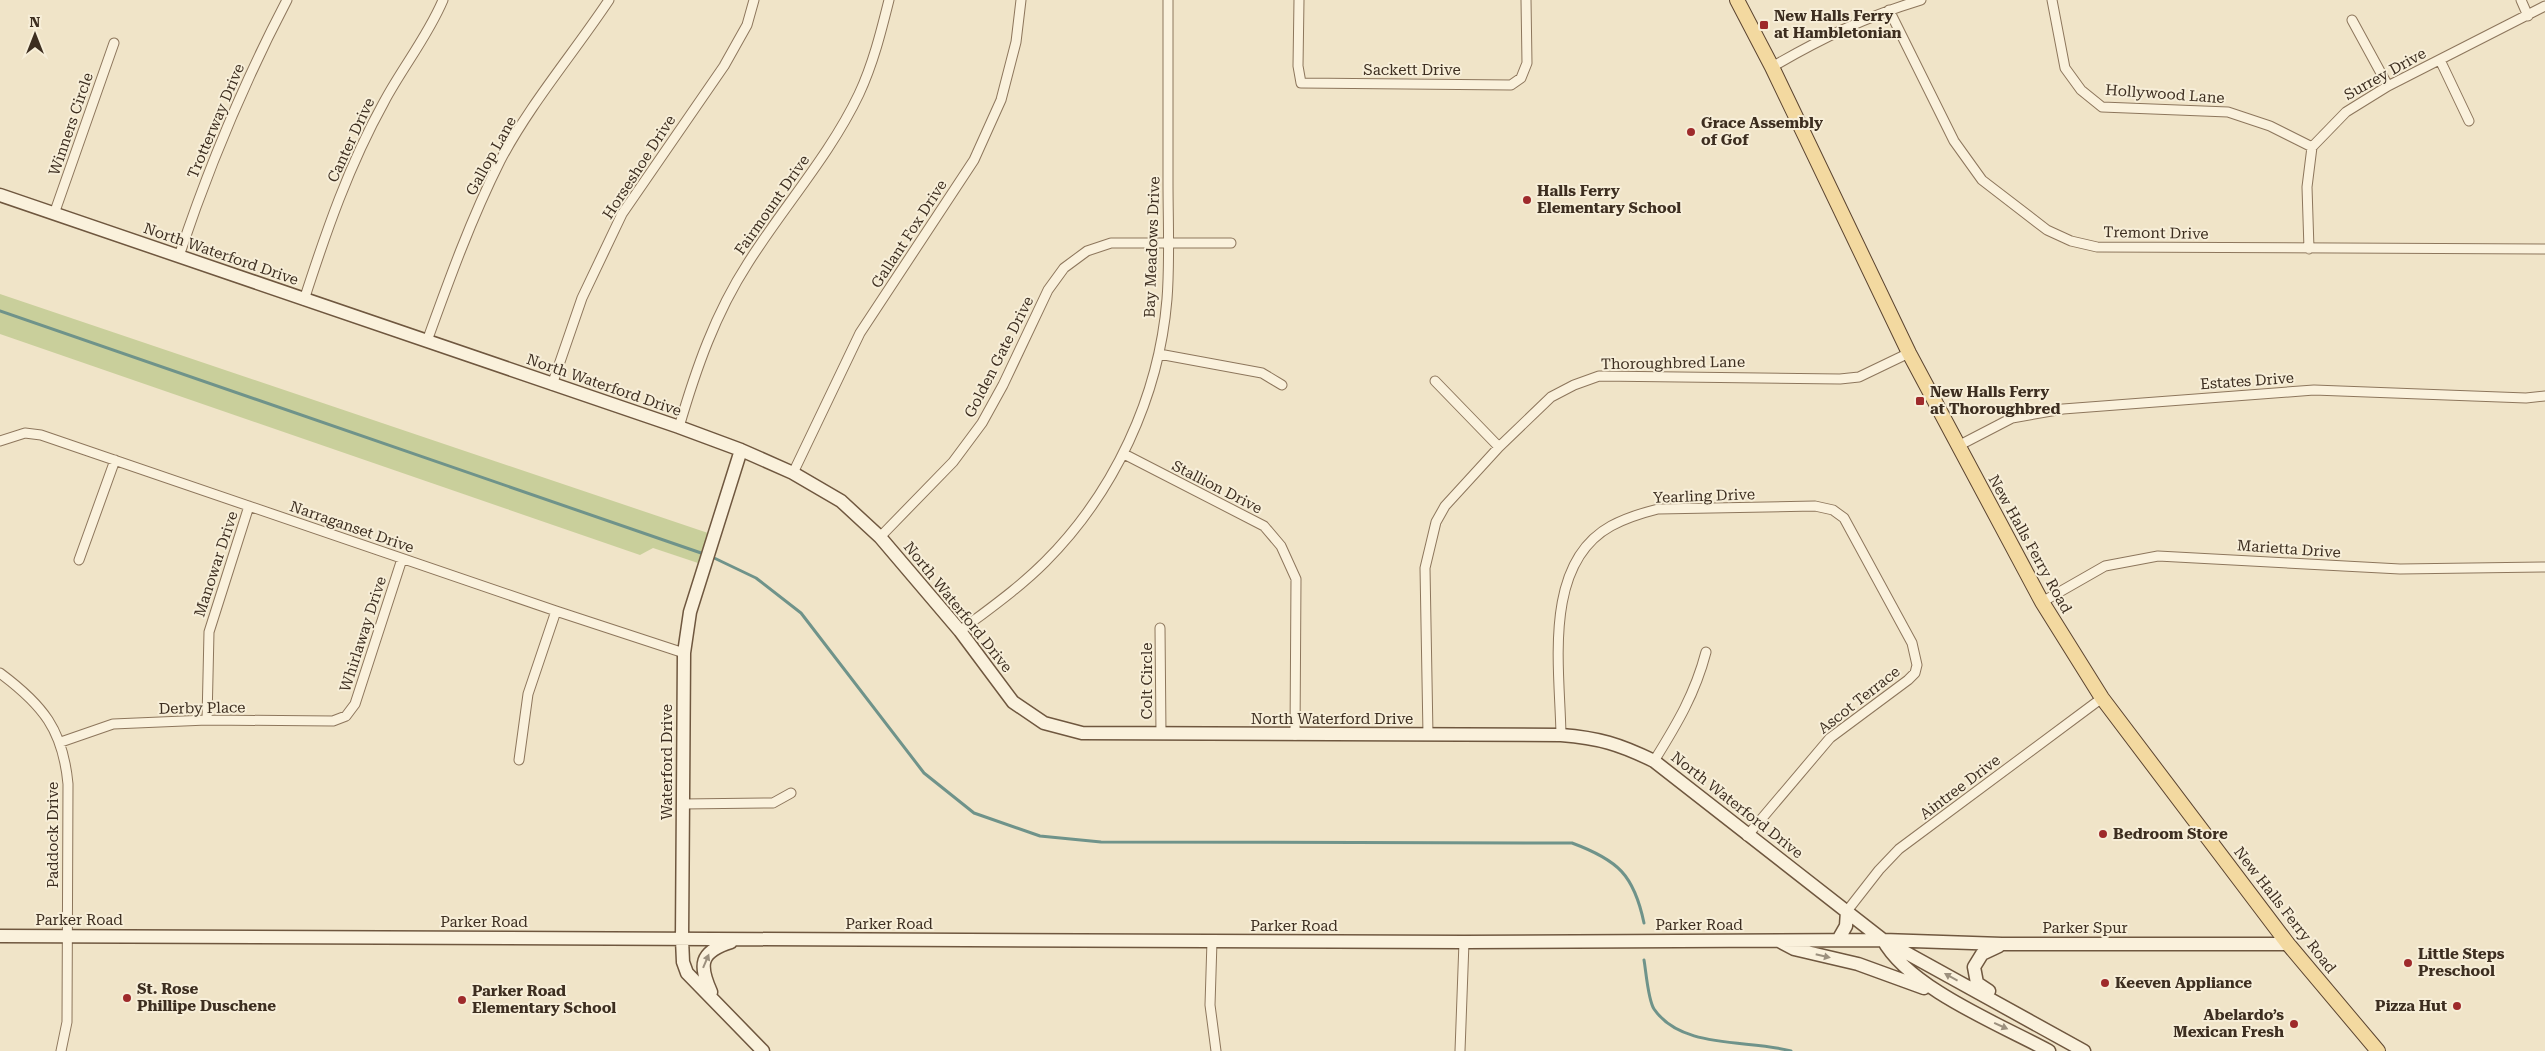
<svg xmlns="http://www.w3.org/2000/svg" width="2545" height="1051" font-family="'Roboto Serif',serif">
<rect width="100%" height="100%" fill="#f0e4c8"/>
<!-- green -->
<path fill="#c9cf9b" d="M 0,294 L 708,533 L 698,563 L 653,548 L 640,555 L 0,334 Z"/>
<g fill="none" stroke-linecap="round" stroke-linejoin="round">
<!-- stream -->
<path stroke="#6f938a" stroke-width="3" d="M 0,311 L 704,554
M 710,556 L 756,578 L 801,613 L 924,773 L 974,813 L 1040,836 L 1101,842 L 1572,843 C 1618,860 1634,875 1644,923
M 1644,960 C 1646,971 1648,1000 1654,1009 C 1682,1050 1749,1039 1791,1051"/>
<!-- street casing -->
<g stroke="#8d765c" stroke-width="11">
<path id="street" d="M 1299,0 L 1298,66 L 1301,83 L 1511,85 L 1521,78 L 1527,63 L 1526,0
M 2052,0 L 2065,68 L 2081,90 L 2102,107 L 2228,112 L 2270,126 L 2312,147
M 2521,0 L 2528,16
M 1889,10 L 1954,141 L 1982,180 L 2047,230 L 2071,241 L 2097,247 L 2545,249
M 2352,20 L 2388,86
M 2440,60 L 2469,121
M 1772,67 C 1822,38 1865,17 1921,0
M 54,214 L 114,43
M 2309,249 L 2307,187 L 2312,147 L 2346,112 L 2388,86 L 2545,6
M 179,256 C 209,166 243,84 287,0
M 304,300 C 326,232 349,165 384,102 C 402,68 428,36 443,0
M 427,341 C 449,280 471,219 500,161 C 530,104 573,54 609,0
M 1159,354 L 1262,373 L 1282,385
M 1435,381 L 1499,447
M 552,385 L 582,298 L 622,214 L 724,66 L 747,25 L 754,0
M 679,427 C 696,369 715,314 748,263 C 784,206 830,155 859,94 C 873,64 881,32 889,0
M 0,441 L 25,433 L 41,435 L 556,611 L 684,653
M 1958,446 L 2012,418 L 2063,409 L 2314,390 L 2526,398 L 2545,396
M 1124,454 L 1264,526 L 1281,546 L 1296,579 L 1295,735
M 793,473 L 860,333 L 974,160 L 1001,100 L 1016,42 L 1021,0
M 880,537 L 953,462 L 982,423 L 1003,385 L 1048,290 L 1064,268 L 1087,251 L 1111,243 L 1231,243
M 79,560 L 115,460
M 2042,602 L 2105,566 L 2158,556 L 2400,569 L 2545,567
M 1160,628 L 1161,734
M 960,631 C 989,609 1019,588 1045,562 C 1114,493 1159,397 1167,299 C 1170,261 1168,221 1168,182 C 1168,121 1168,61 1168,0
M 0,673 C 43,705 63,730 68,784 L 67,1022 L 61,1051
M 207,720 L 209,632 L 249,506
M 1428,735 L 1425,568 L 1436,522 L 1445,506 L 1499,447 L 1551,397 L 1574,385 L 1599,376 L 1840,379 L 1859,377 L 1909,353
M 1561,735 C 1560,669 1542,564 1611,526 C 1626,518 1642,513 1658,509 L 1815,506 L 1833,510 L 1844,518 L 1912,643 L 1917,665 L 1915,673 L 1908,680 L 1830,738 L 1747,836
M 61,742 L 113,724 L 207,720 L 333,721 L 346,716 L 355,704 L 402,559
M 519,760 L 528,694 L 556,611
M 1654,761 C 1677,724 1695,694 1706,652
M 683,804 L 773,803 L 791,793
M 1847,911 L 1879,870 L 1899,849 L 2102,698
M 1212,941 L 1210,1005 L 1216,1051
M 1460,1051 L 1464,942"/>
</g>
<!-- secondary casing -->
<g stroke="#6f573f" stroke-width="15">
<path id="secondary" d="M 0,195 L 679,427 L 741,450 L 793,473 L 841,501 L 880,537 L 960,631 L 1013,702 L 1044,723 L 1082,733 L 1561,735 C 1599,738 1619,744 1654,761 L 1883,940 L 2084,1051
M 741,450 L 690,612 L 684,653 L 682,939 L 683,962 L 687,973 L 763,1051
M 0,936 L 1464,942 L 1883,940 L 2002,944 L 2288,944
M 1838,940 L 1846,926 L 1847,911
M 1883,940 C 1909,988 2001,1025 2049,1051
M 1779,941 L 1794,949 L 1858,964 L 1924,988
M 1989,991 L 1977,983 L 1974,967 L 1982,954 L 1999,946
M 711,992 C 699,965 699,952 731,942"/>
</g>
<!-- primary casing -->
<g stroke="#5b4430" stroke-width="16">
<path id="primary" d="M 1737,0 L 1772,67 L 1909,353 L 2042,602 L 2102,698 L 2288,944 L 2378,1051"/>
</g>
<!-- street -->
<use href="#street" stroke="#faf1dc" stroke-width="9"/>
<!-- secondary -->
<use href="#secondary" stroke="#faf1dc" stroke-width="12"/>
<!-- primary -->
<use href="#primary" stroke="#f3d9a0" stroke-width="14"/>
</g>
<!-- one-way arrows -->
<defs><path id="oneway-solid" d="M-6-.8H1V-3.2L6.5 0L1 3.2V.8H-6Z" transform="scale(1.25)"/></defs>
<g fill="#9c907e">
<use href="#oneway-solid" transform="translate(1823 956) rotate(13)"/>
<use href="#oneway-solid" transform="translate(706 961) rotate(-67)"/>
<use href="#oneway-solid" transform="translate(1951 977) rotate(-151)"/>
<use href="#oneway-solid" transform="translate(2001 1026) rotate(24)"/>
</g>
<!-- markers -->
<g fill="#9e2a2b" stroke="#f7eed8" stroke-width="2">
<rect x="1759" y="20" width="10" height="10" rx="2.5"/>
<circle cx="1691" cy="132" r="5"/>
<circle cx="1527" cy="200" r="5"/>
<rect x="1915" y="396" width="10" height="10" rx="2.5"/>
<circle cx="2103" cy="834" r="5"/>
<circle cx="2408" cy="963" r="5"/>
<circle cx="2105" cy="983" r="5"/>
<circle cx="127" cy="998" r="5"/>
<circle cx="462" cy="1000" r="5"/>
<circle cx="2457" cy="1006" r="5"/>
<circle cx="2294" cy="1024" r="5"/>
</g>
<g text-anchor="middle" stroke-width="4" stroke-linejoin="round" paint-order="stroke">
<!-- poi labels -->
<g font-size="15" font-weight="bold" fill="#3d2e20" stroke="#f7eed8" text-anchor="start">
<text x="1774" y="21">New Halls Ferry<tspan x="1774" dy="17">at Hambletonian</tspan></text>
<text x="1701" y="128">Grace Assembly<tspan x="1701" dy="17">of Gof</tspan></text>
<text x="1537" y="196">Halls Ferry<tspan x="1537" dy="17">Elementary School</tspan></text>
<text x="1930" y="397">New Halls Ferry<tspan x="1930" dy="17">at Thoroughbred</tspan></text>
<text x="2113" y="839">Bedroom Store</text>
<text x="2418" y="959">Little Steps<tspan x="2418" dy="17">Preschool</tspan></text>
<text x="2115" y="988">Keeven Appliance</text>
<text x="137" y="994">St. Rose<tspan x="137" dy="17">Phillipe Duschene</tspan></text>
<text x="472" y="996">Parker Road<tspan x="472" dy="17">Elementary School</tspan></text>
<text x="2447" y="1011" text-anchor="end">Pizza Hut</text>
<text x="2284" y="1020" text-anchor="end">Abelardo’s<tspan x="2284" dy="17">Mexican Fresh</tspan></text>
</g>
<!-- street labels -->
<g font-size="15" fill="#3d2e20" stroke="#f7eed8">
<text x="1412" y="75">Sackett Drive</text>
<text transform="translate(2385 74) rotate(-29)" y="5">Surrey Drive</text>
<text transform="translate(2165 94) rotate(4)" y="5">Hollywood Lane</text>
<text transform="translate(216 121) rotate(-67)" y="5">Trotterway Drive</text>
<text transform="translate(71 124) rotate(-71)" y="5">Winners Circle</text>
<text transform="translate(351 140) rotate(-65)" y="5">Canter Drive</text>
<text transform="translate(491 156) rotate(-61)" y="5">Gallop Lane</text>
<text transform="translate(639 167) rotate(-57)" y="5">Horseshoe Drive</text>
<text transform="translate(772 205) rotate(-55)" y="5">Fairmount Drive</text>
<text transform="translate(2156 233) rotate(1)" y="5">Tremont Drive</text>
<text transform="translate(909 234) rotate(-57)" y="5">Gallant Fox Drive</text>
<text transform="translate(1152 247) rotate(-88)" y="5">Bay Meadows Drive</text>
<text transform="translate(221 254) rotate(19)" y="5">North Waterford Drive</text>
<text transform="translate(999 357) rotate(-63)" y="5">Golden Gate Drive</text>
<text transform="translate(1673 363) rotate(-1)" y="5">Thoroughbred Lane</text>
<text transform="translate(2247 381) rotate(-4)" y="5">Estates Drive</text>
<text transform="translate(604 385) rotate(19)" y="5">North Waterford Drive</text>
<text transform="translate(1217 487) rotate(27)" y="5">Stallion Drive</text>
<text transform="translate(1704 496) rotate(-2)" y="5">Yearling Drive</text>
<text transform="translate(352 527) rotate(19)" y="5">Narraganset Drive</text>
<text transform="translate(2030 544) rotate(61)" y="5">New Halls Ferry Road</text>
<text transform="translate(2289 549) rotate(4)" y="5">Marietta Drive</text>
<text transform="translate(216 564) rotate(-72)" y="5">Manowar Drive</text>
<text transform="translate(958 607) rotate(51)" y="5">North Waterford Drive</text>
<text transform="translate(363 634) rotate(-72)" y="5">Whirlaway Drive</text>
<text transform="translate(1147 681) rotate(-90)" y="5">Colt Circle</text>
<text transform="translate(1859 700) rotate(-38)" y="5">Ascot Terrace</text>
<text transform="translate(202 708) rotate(-1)" y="5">Derby Place</text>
<text x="1332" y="724">North Waterford Drive</text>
<text transform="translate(667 762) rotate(-90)" y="5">Waterford Drive</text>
<text transform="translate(1960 787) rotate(-37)" y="5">Aintree Drive</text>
<text transform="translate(1737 805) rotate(38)" y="5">North Waterford Drive</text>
<text transform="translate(53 835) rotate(-90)" y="5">Paddock Drive</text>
<text transform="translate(2285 910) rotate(52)" y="5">New Halls Ferry Road</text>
<text x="79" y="925">Parker Road</text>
<text x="484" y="927">Parker Road</text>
<text x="889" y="929">Parker Road</text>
<text x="1699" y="930">Parker Road</text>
<text x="1294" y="931">Parker Road</text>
<text x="2085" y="933">Parker Spur</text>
</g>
</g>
<!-- north arrow -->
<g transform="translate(35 35)" stroke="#f7eed8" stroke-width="4" paint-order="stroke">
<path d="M0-4L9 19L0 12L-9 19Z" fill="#3d2e20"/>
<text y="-8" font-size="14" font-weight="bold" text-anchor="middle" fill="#3d2e20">N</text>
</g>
</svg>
